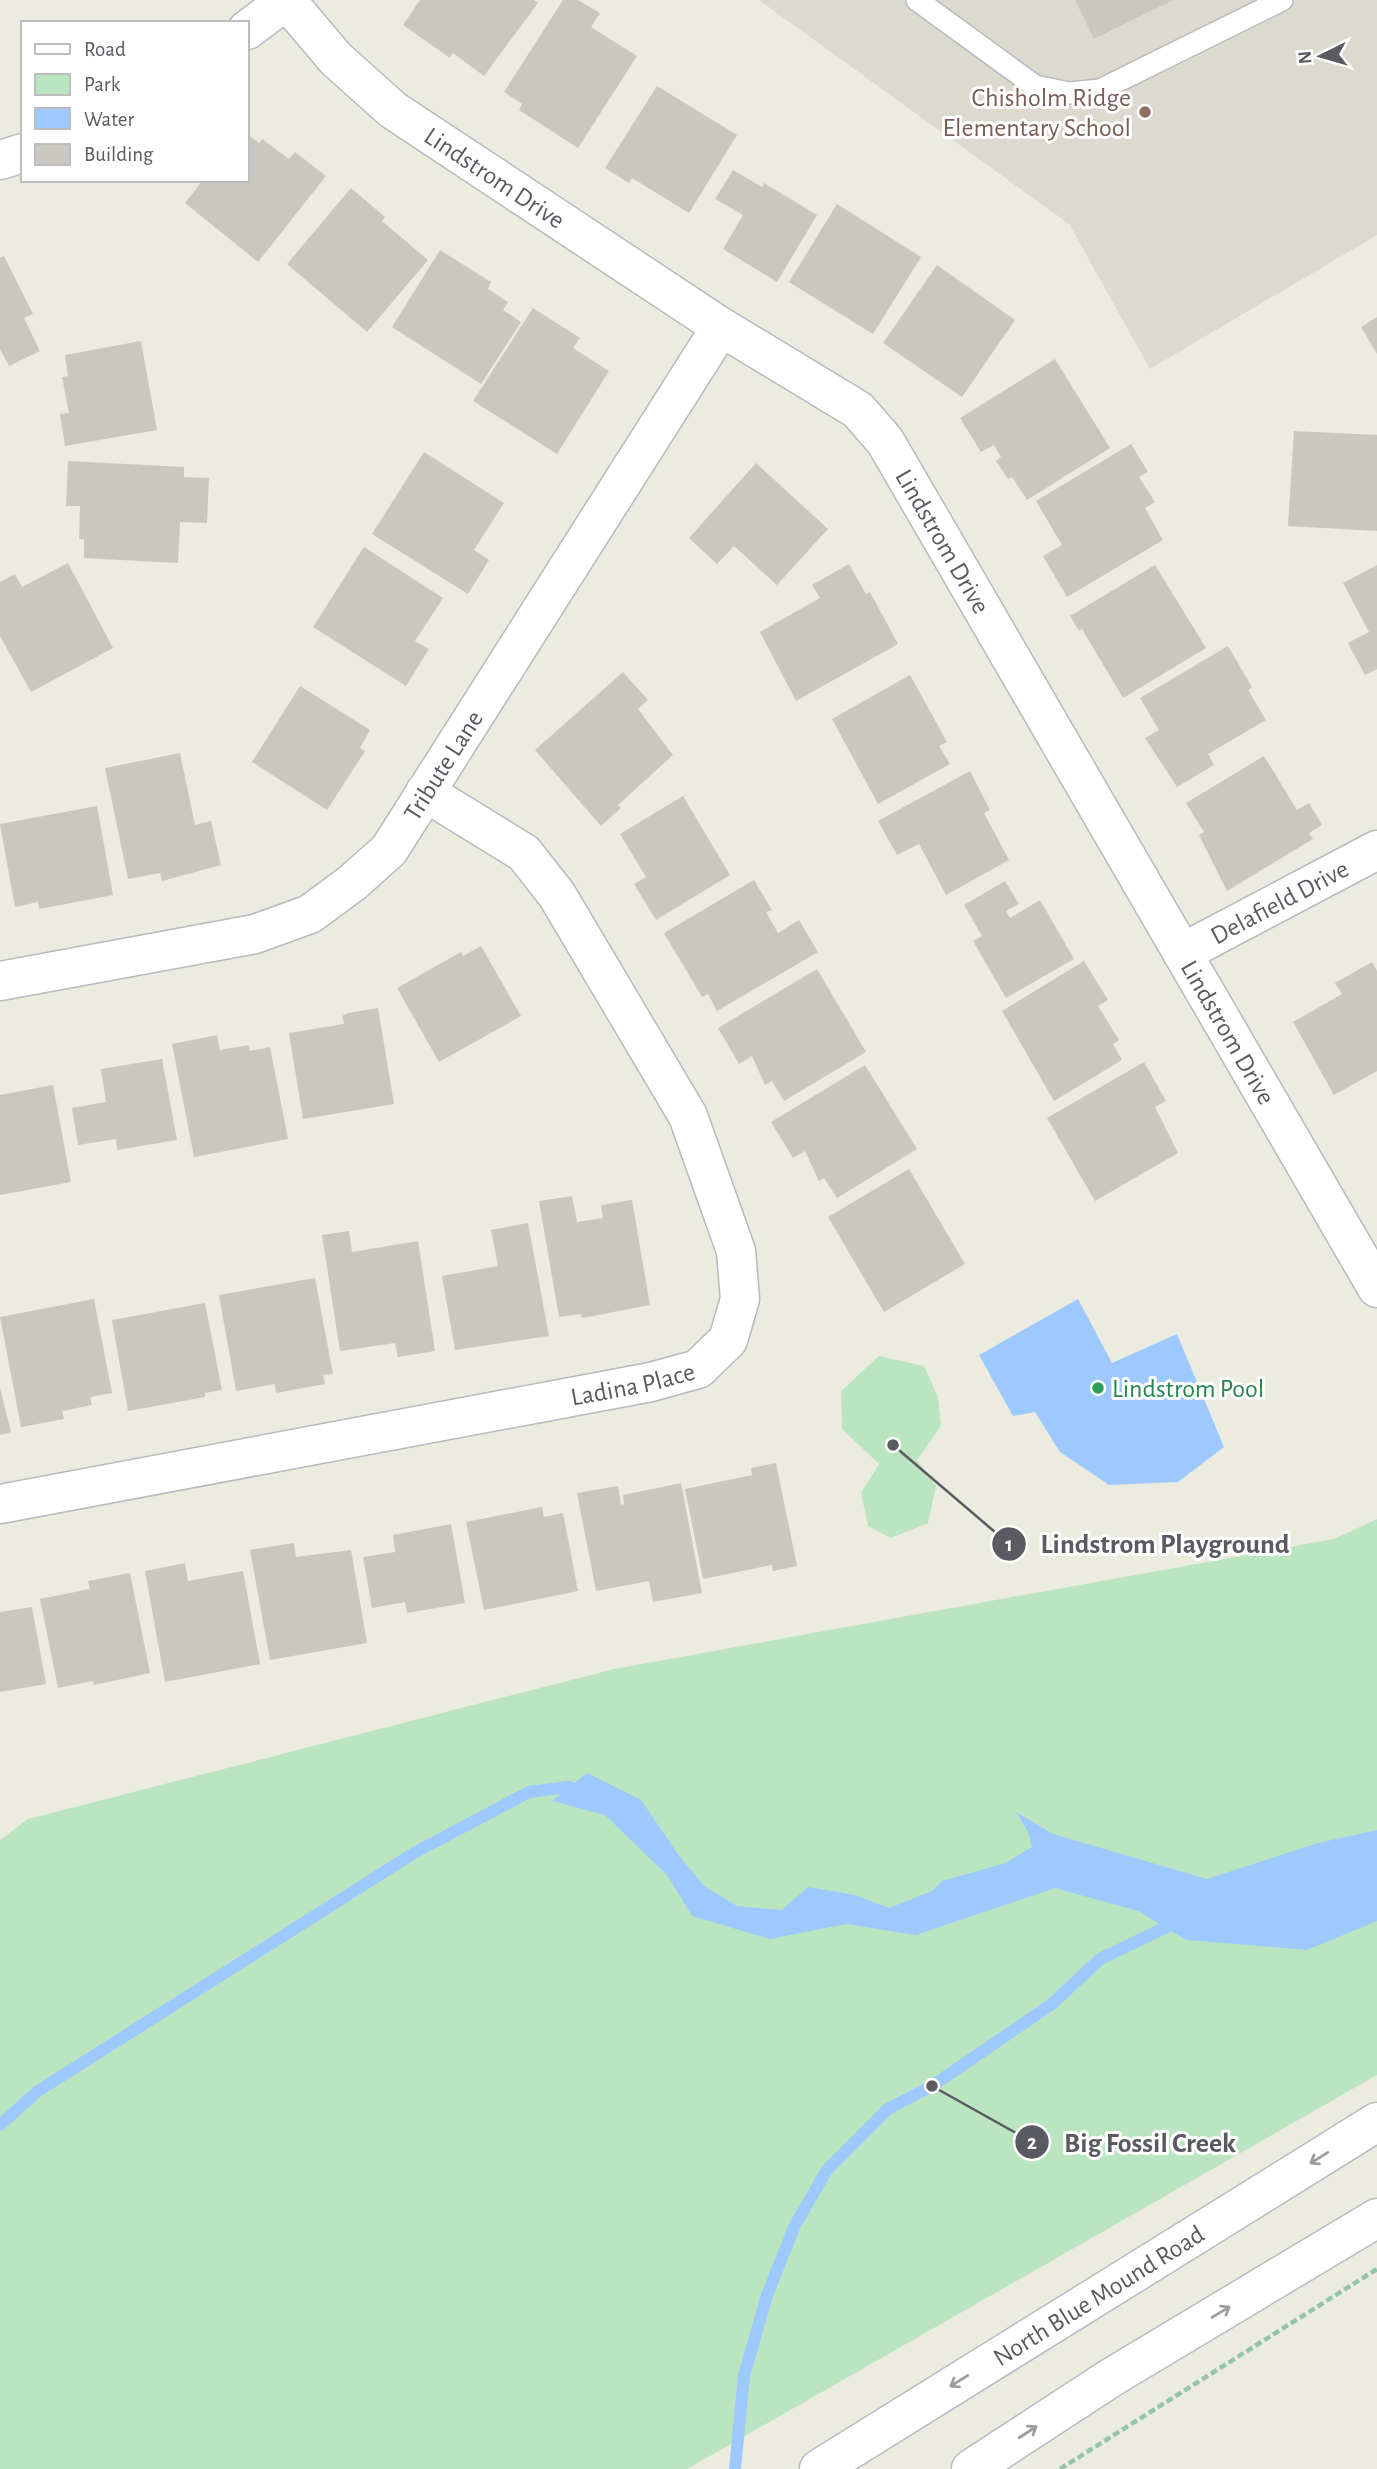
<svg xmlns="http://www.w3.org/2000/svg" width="1377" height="2469" font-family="'Alegreya Sans',sans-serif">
<rect width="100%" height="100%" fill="#ecebe0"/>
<!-- education -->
<path fill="#dcdace" d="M 759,0 L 1377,0 L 1377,235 L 1150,369 L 1069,224 Z"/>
<!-- green -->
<path fill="#bbe4c0" d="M 879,1356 L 924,1366 L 938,1397 L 941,1426 L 917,1460 L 936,1486 L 928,1523 L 891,1538 L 868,1526 L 861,1493 L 879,1464 L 842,1429 L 841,1391 Z
M 1377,1519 L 1377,2075 L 687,2469 L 0,2469 L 0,1840 L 28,1819 L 614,1669 L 1334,1539 Z"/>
<!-- water -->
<path fill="#9dc9ff" d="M 1078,1299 L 1112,1363 L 1177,1334 L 1224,1447 L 1178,1482 L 1109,1485 L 1060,1452 L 1035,1412 L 1013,1416 L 979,1355 Z
M 587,1773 L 641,1800 L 680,1857 L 704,1886 L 737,1906 L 782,1910 L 808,1887 L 855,1895 L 889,1908 L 932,1891 L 942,1881 L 1006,1863 L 1032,1847 L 1028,1832 L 1016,1812 L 1053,1834 L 1207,1879 L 1318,1843 L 1377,1830 L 1377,1921 L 1307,1950 L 1186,1940 L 1138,1911 L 1055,1888 L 916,1935 L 846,1924 L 770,1939 L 692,1916 L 667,1875 L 605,1815 L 552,1801 Z"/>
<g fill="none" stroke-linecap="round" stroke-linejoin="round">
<!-- stream -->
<path stroke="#9dc9ff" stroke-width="12" d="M 0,2125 L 38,2091 L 414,1853 L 529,1792 L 569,1787 L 583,1793
M 735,2469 L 744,2376 L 767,2295 L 795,2225 L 827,2170 L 888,2109 L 932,2086 L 1052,2004 L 1100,1959 L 1179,1921"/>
</g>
<!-- building -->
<path fill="#c9c7bf" d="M 420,0 L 534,0 L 538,3 L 484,76 L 453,53 L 450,58 L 403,25 Z
M 563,0 L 578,0 L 600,13 L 591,27 L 637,56 L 578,148 L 519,110 L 522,104 L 504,92 Z
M 1075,0 L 1173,0 L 1094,39 Z
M 657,86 L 737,135 L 689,213 L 632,178 L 629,183 L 605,168 Z
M 247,134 L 259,143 L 262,139 L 289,159 L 295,152 L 326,176 L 258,262 L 185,203 L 203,180 L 247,180 Z
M 733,170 L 762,187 L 764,183 L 817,215 L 777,282 L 723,249 L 743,215 L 715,199 Z
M 351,188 L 385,217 L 382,221 L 428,260 L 367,332 L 287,264 Z
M 837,204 L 921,257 L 873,334 L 789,282 Z
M 440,250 L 491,282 L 488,289 L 508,302 L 503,310 L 521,322 L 481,384 L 392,327 Z
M 4,256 L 33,314 L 24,318 L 40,351 L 9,366 L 0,349 L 0,258 Z
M 937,265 L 1015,320 L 962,397 L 883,343 Z
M 533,308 L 580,338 L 573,348 L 609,371 L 557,454 L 473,401 Z
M 1377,317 L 1377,354 L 1361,327 Z
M 141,341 L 157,430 L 65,446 L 60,414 L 69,413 L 62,377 L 68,376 L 65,355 Z
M 1055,359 L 1110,448 L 1027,500 L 1012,477 L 1008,479 L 996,461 L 1001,457 L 994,445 L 981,452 L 960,418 Z
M 1294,431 L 1377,435 L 1377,531 L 1288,526 Z
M 1131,444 L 1148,472 L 1139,477 L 1155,502 L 1145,508 L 1163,540 L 1067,597 L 1043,556 L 1062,545 L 1036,501 Z
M 424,452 L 504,503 L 474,550 L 489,560 L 468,594 L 372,534 Z
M 68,461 L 184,467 L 184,477 L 209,478 L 207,523 L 180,522 L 178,563 L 84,558 L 84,539 L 79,539 L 80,506 L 66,506 Z
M 756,463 L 828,529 L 777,585 L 734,546 L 717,564 L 689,538 Z
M 364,547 L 443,598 L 415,641 L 429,649 L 406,686 L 313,627 Z
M 68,563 L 113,648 L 31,692 L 0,636 L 0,582 L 15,574 L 22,587 Z
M 849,564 L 866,594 L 870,592 L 898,644 L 796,701 L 760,632 L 820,598 L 812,585 Z
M 1155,565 L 1206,648 L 1123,698 L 1082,629 L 1079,631 L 1070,616 Z
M 1377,565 L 1377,669 L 1365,675 L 1348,643 L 1369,632 L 1343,583 Z
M 1228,646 L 1252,687 L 1248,690 L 1266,720 L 1208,754 L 1214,765 L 1177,787 L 1145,738 L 1159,730 L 1140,698 Z
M 623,672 L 648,700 L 638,709 L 673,755 L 618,805 L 621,808 L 601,826 L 535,750 Z
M 910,675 L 947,742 L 939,746 L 950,764 L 878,804 L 832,719 Z
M 300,686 L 370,730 L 360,748 L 365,751 L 327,810 L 252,762 Z
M 180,753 L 195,825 L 211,821 L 221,865 L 162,881 L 160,873 L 128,879 L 105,768 Z
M 1264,756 L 1297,810 L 1309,803 L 1322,825 L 1309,833 L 1313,839 L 1227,891 L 1199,835 L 1204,832 L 1186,803 Z
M 970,771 L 990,810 L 984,813 L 1009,860 L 946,895 L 919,844 L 897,855 L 878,821 Z
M 683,796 L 730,875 L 656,920 L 634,884 L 646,877 L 620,834 Z
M 97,806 L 113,895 L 39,909 L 38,902 L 15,907 L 0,824 Z
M 754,880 L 772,910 L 766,912 L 778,933 L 799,920 L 818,952 L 717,1011 L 708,994 L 702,997 L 664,933 Z
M 1005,881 L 1019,904 L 1006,911 L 1010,918 L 1040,900 L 1074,959 L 1006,998 L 973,941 L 982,936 L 964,905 Z
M 481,946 L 521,1016 L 439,1062 L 397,988 L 461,952 L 463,956 Z
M 1084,961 L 1108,1000 L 1098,1006 L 1119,1040 L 1113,1044 L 1122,1060 L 1054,1101 L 1002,1011 Z
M 1372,962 L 1377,971 L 1377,1071 L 1334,1095 L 1293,1022 L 1342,994 L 1335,983 Z
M 817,969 L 866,1052 L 784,1101 L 772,1081 L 765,1085 L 752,1056 L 739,1064 L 718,1028 Z
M 378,1008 L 394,1104 L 303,1119 L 289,1033 L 344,1024 L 342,1016 L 348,1013 Z
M 217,1035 L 220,1050 L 249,1045 L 250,1051 L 270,1047 L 288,1139 L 194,1157 L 172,1044 Z
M 162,1059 L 177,1140 L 117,1150 L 116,1139 L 78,1145 L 72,1108 L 106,1102 L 101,1069 Z
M 1144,1062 L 1166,1101 L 1155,1107 L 1178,1153 L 1095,1201 L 1047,1118 Z
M 865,1065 L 917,1149 L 837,1198 L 824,1178 L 819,1181 L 805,1151 L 793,1158 L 771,1122 Z
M 53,1085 L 71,1182 L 0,1195 L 0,1095 Z
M 909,1169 L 965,1264 L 884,1312 L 828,1217 Z
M 572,1196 L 577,1222 L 603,1218 L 601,1205 L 632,1200 L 650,1305 L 582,1318 L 581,1314 L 559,1317 L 539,1201 Z
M 528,1223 L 549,1336 L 455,1350 L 442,1276 L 498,1266 L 491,1230 Z
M 349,1231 L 352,1252 L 418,1241 L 435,1351 L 398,1357 L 395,1343 L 340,1351 L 322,1235 Z
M 315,1278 L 333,1374 L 323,1375 L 325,1384 L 276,1393 L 275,1384 L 236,1391 L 219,1295 Z
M 94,1299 L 112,1393 L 90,1397 L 92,1405 L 62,1411 L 64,1419 L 21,1427 L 0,1317 Z
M 205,1303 L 222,1390 L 205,1393 L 205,1397 L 128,1411 L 112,1320 Z
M 0,1388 L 11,1432 L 0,1435 Z
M 776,1463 L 797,1566 L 773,1571 L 772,1565 L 703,1579 L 685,1489 L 752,1475 L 751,1468 Z
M 681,1483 L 702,1593 L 653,1602 L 649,1581 L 596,1591 L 577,1493 L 618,1486 L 621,1505 L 624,1504 L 623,1495 Z
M 542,1507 L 544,1517 L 563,1513 L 578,1591 L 484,1610 L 466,1522 Z
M 451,1524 L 465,1603 L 407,1613 L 405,1602 L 372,1608 L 363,1557 L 395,1552 L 393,1535 Z
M 294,1543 L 296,1557 L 351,1550 L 367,1643 L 270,1660 L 250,1550 Z
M 185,1563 L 188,1581 L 243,1571 L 260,1664 L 165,1682 L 145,1571 Z
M 130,1573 L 150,1673 L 94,1685 L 93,1681 L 58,1688 L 40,1599 L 90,1589 L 88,1581 Z
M 32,1607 L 46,1684 L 0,1692 L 0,1612 Z"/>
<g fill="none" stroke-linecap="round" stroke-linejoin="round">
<!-- lane casing -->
<g stroke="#b8b9bf" stroke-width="24">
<path id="lane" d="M 917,0 L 1035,86 L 1069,93 L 1100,90 L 1282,0"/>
</g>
<!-- street casing -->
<g stroke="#b8b9bf" stroke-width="41">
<g id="street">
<path id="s1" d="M 286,0 L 336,59 L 393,110 L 721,327 L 858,410 L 885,441 L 1377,1288"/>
<path id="s2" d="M 1182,953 L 1377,850"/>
<path id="s3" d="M 0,981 L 255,934 L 310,914 L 352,883 L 389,850 L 721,327"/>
<path id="s4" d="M 0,1504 L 651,1382 L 698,1369 L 728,1340 L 740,1299 L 736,1251 L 688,1116 L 557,895 L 524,853 L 425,792"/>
</g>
</g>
<!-- secondary casing -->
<g stroke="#b9bbc2" stroke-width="41">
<g id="secondary">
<path d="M 247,30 L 287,0"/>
<path d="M 0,160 L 23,153"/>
<path id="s5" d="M 819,2469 L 1377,2122"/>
<path d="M 971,2469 L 1112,2377 L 1377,2218"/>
</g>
</g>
<!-- path -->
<path stroke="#94c5a8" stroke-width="4.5" stroke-dasharray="7 3.5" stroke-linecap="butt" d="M 1060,2469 L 1377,2269"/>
<!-- lane -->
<use href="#lane" stroke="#fff" stroke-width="21"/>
<!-- street -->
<use href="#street" stroke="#fff" stroke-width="38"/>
<!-- secondary -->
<use href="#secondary" stroke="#fff" stroke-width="38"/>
</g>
<!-- one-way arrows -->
<defs><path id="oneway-shaft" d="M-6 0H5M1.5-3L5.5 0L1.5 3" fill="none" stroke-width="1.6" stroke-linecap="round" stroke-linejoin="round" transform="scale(1.75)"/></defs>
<g stroke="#9b9da0">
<use href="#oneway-shaft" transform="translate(1319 2158) rotate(148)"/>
<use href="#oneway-shaft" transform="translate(1221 2312) rotate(-31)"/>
<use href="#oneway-shaft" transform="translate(959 2381) rotate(148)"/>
<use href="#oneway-shaft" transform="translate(1028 2432) rotate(-33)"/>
</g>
<!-- markers -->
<circle fill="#8d6e63" stroke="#fff" stroke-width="2.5" cx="1145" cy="112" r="7"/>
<circle fill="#2e9e5b" stroke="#fff" stroke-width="2.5" cx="1098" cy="1388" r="7"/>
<g text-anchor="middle" stroke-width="6" stroke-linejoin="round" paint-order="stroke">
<!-- education labels -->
<g font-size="26" fill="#785e54" stroke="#fff" text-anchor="end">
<text x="1131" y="106">Chisholm Ridge<tspan x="1131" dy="30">Elementary School</tspan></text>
</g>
<!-- street labels -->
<g font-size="26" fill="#595b61" stroke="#fff">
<text dy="9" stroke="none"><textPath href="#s1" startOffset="276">Lindstrom Drive</textPath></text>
<text dy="9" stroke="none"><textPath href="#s1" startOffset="864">Lindstrom Drive</textPath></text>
<text dy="9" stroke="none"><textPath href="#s3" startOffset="520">Tribute Lane</textPath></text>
<text dy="9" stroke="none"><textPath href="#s2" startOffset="110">Delafield Drive</textPath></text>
<text dy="9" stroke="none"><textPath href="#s1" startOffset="1432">Lindstrom Drive</textPath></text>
<text dy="9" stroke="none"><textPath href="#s4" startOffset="644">Ladina Place</textPath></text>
<text dy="9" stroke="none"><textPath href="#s5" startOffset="329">North Blue Mound Road</textPath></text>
</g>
<!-- leisure labels -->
<g font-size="26" fill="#27864d" stroke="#fff" text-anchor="start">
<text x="1112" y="1397">Lindstrom Pool</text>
</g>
</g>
<!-- callouts -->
<path fill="none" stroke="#595b61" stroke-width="2.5" d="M893 1445L1009 1544M932 2086L1032 2142"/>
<g fill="#595b61" stroke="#fff" stroke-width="2.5">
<circle cx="893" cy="1445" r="7"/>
<circle cx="932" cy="2086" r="7"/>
<circle cx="1009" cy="1544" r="18"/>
<circle cx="1032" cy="2142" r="18"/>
</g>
<g font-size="21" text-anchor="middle" font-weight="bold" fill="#fff">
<text x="1009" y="1551">1</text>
<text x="1032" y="2149">2</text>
</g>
<g font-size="28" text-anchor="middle" font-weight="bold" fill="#595b61" stroke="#fff" stroke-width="6" stroke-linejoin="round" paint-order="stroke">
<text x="1165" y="1553">Lindstrom Playground</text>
<text x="1150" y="2152">Big Fossil Creek</text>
</g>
<!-- legend -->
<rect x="21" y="21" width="228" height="161" fill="#ffffff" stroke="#bdbdc0" stroke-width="2"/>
<rect x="35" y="44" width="35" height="10" fill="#ffffff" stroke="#bdbdc0" stroke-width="2"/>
<text x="84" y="56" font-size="21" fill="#595b61">Road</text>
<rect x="35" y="74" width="35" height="21" fill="#bbe4c0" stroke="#bdbdc0" stroke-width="2"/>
<text x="84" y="91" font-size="21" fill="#595b61">Park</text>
<rect x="35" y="108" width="35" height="21" fill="#9dc9ff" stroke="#bdbdc0" stroke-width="2"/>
<text x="84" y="126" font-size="21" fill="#595b61">Water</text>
<rect x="35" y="144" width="35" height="21" fill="#c9c7bf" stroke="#bdbdc0" stroke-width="2"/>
<text x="84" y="161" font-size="21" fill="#595b61">Building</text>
<!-- north arrow -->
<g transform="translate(1321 56) rotate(265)" stroke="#ffffff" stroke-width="5" paint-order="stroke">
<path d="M0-5L12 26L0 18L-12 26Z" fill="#595b61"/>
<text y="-10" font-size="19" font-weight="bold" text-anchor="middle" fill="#595b61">N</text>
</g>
</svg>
